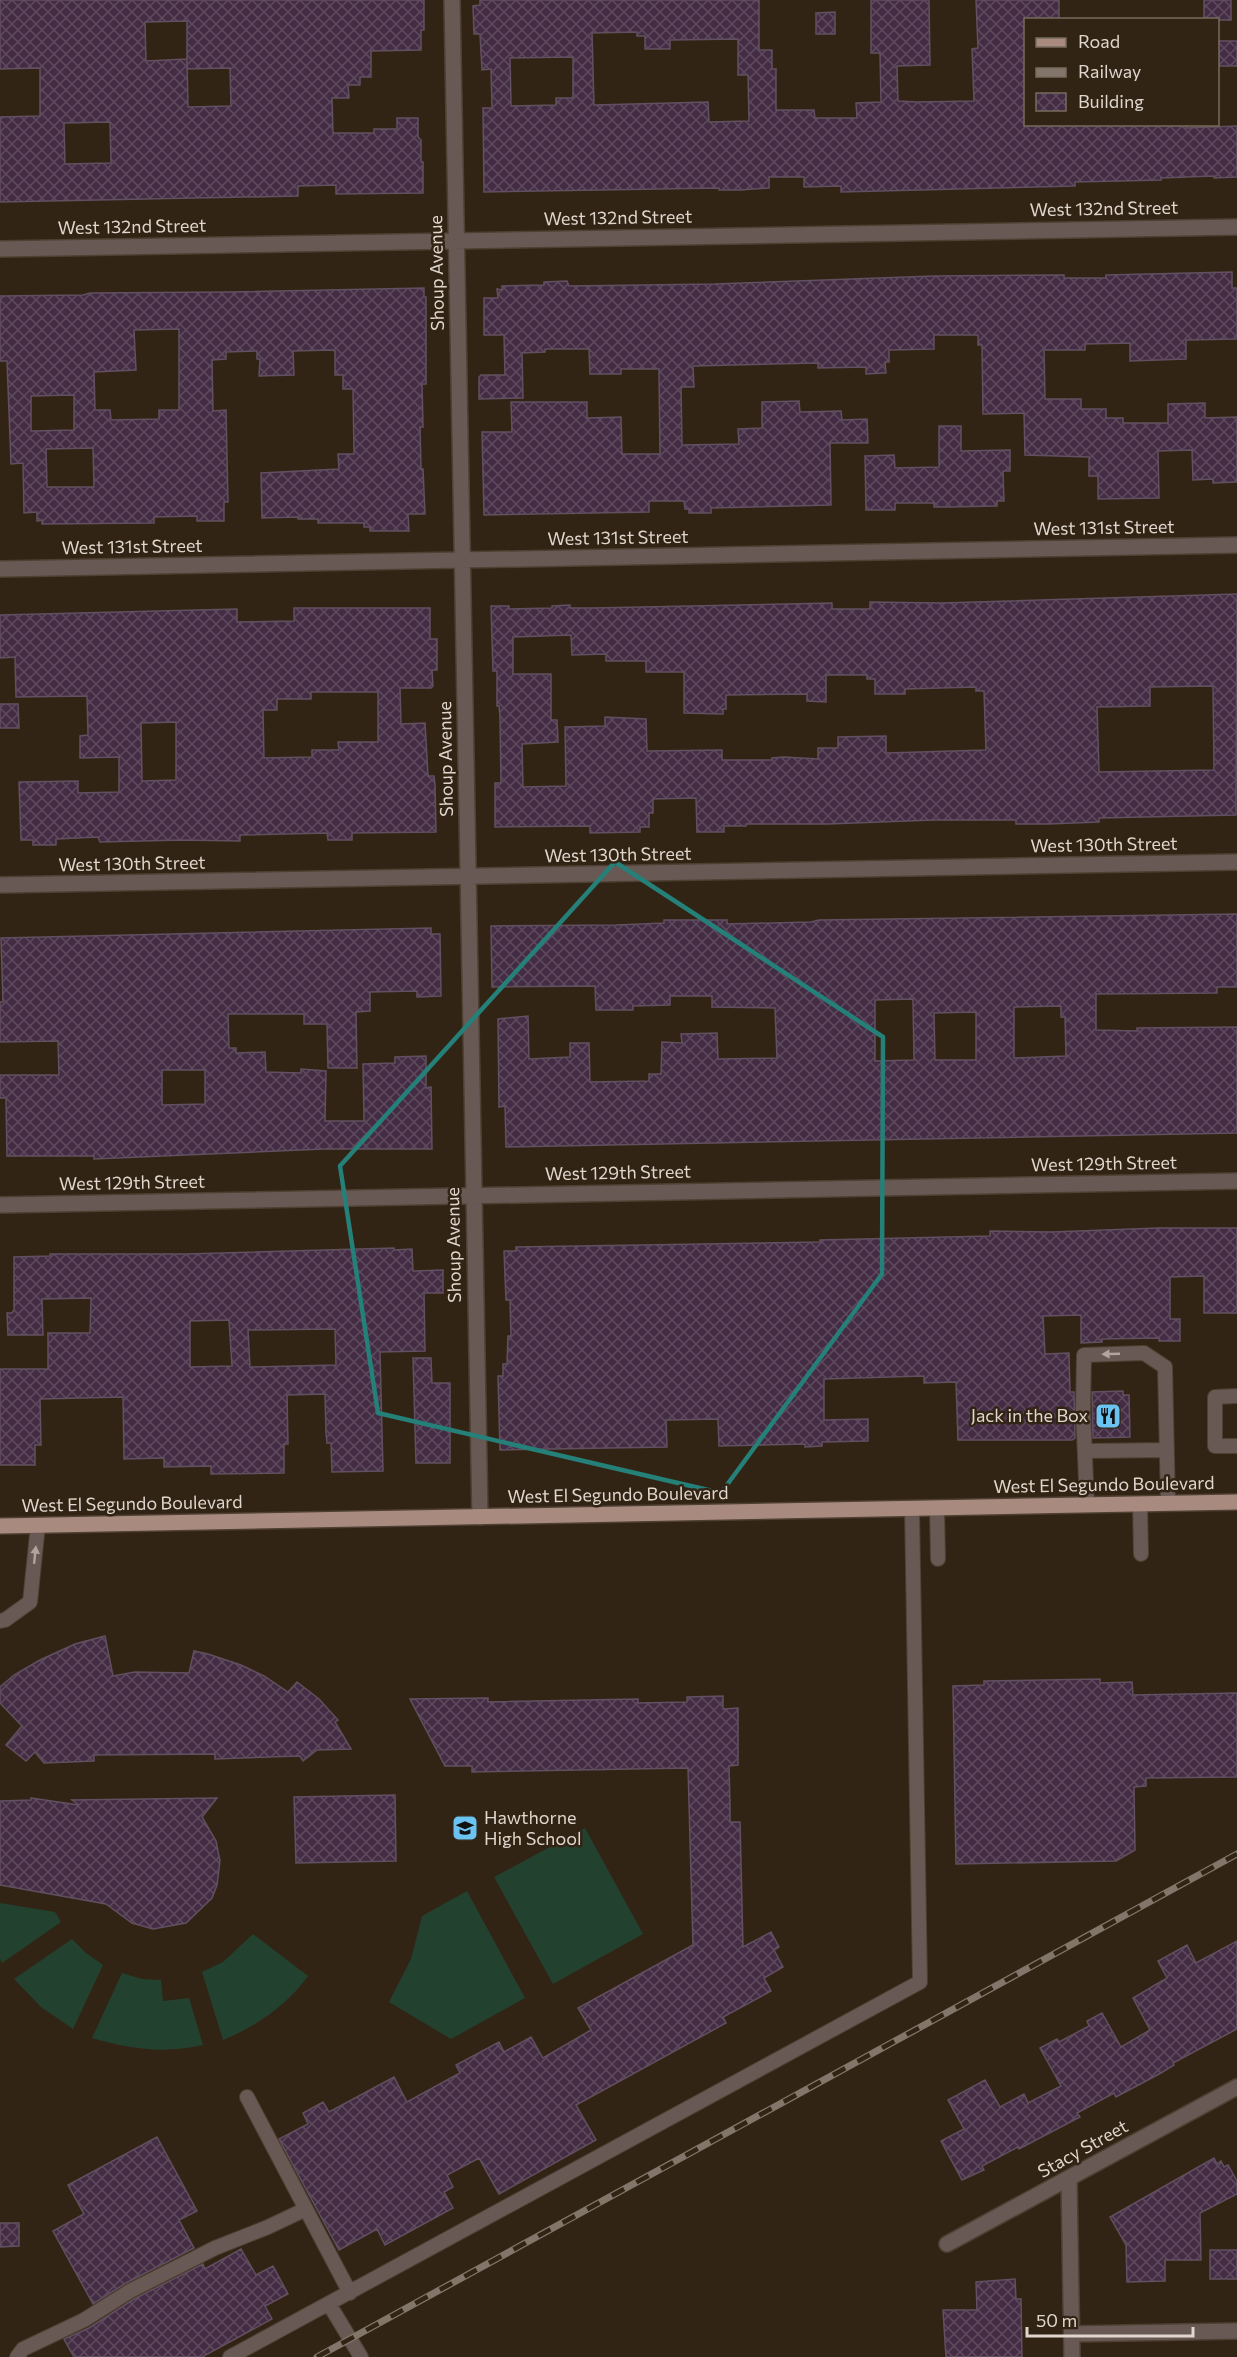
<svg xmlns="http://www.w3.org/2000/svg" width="1237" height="2357" font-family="Commissioner,sans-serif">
<defs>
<pattern id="building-cross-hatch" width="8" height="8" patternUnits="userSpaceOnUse" patternTransform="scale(1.5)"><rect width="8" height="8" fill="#442d44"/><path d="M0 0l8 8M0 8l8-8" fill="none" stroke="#5f4b5e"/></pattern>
</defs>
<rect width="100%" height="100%" fill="#322415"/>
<!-- grass -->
<path fill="#23412f" d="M 585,1828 L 643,1934 L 553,1984 L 494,1877 Z
M 467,1891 L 525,1998 L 451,2039 L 389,2002 L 411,1959 L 422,1916 Z
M 0,1903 L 55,1912 L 61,1922 L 2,1963 L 0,1959 Z
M 253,1934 L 308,1976 C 287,2005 257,2026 223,2040 L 202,1972 L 223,1962 Z
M 72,1939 L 86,1953 L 103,1965 L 73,2029 L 41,2007 L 14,1979 Z
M 122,1973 L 142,1979 L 161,1980 L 163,2001 L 189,1998 L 203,2045 C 165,2054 129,2049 92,2038 Z"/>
<!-- building -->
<path fill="url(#building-cross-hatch)" stroke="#615060" stroke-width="1.5" fill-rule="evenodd" d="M 0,0 L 424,0 L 424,30 L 421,30 L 421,50 L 371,51 L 371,77 L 360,77 L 360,85 L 348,85 L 349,98 L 332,98 L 333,133 L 374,133 L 374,129 L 397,129 L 397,118 L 418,118 L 418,137 L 421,140 L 421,162 L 423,162 L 423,193 L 336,194 L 336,185 L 298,186 L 298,196 L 0,202 L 0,117 L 40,116 L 40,68 L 0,69 ZM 187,21 L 187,69 L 230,68 L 231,106 L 188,107 L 187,59 L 146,61 L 145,22 ZM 110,122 L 111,163 L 65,164 L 64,123 Z
M 480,0 L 759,0 L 759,50 L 772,50 L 772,69 L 776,69 L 776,110 L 814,110 L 815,118 L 857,118 L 856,103 L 881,102 L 880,53 L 871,53 L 871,0 L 929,0 L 930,65 L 897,66 L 898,101 L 917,102 L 974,101 L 972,49 L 978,48 L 976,0 L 1059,0 L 1059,20 L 1026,20 L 1026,124 L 1186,124 L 1186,128 L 1237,126 L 1237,177 L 1214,178 L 1214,176 L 1161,178 L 1161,180 L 1075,182 L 1075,186 L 841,192 L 841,186 L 804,187 L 804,177 L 769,177 L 769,188 L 740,190 L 719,190 L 719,188 L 484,192 L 483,108 L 492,108 L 491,69 L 482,70 L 480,34 L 474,34 L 473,6 L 480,5 ZM 637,32 L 637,36 L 645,36 L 645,49 L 670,49 L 670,40 L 738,39 L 738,75 L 748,75 L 749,121 L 709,122 L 708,102 L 594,105 L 592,33 ZM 573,57 L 573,98 L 556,98 L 556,105 L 511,106 L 510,58 Z
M 1204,0 L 1231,0 L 1231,20 L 1204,20 Z
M 835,12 L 835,34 L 816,34 L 816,13 Z
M 1218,41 L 1237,41 L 1237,66 L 1218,66 Z
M 1232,272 L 1232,288 L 1237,288 L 1237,339 L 1186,340 L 1186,359 L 1130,361 L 1130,343 L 1085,344 L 1085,350 L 1044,350 L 1045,399 L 1081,399 L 1081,409 L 1106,409 L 1106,418 L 1123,418 L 1123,423 L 1168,423 L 1168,404 L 1205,403 L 1205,418 L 1237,417 L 1237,482 L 1213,483 L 1213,479 L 1193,480 L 1192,450 L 1158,451 L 1159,498 L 1098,499 L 1098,476 L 1089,476 L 1089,457 L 1025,455 L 1024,413 L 983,414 L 982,345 L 978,345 L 978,335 L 934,335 L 934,349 L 889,350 L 889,362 L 885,362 L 886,373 L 884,373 L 866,374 L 866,367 L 818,368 L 818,363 L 693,366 L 694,387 L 681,387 L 682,445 L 739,444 L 738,429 L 762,428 L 762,402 L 799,401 L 800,412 L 841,411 L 842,420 L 867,419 L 868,443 L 830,443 L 831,505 L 711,508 L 711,513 L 689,513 L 689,509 L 685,509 L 684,501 L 649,501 L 649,512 L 484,515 L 482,432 L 512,432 L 511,402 L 587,402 L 587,418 L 621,417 L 622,454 L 660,454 L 659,369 L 621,369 L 621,374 L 590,374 L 589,349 L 545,349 L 545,352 L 522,353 L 523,398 L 479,399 L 479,377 L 481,375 L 505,375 L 504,335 L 484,335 L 484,298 L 498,298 L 497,289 L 502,290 L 502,286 L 544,285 L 544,282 L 567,281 L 569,286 L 714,284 L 934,276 L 1064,275 L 1064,278 L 1106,278 L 1106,275 Z
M 424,288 L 424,297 L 426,297 L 426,384 L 422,384 L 423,427 L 420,427 L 421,469 L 423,469 L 425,514 L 408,514 L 409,531 L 370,531 L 370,527 L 364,527 L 364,523 L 318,523 L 318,519 L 298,519 L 298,517 L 262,518 L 261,473 L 339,469 L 338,454 L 354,454 L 353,389 L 343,389 L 343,375 L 335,375 L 335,351 L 332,350 L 293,351 L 294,375 L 259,376 L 260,359 L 257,359 L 257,351 L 226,352 L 226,359 L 212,360 L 213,411 L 226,410 L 228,502 L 224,502 L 224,521 L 197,521 L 197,516 L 154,517 L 154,523 L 42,524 L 42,520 L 37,521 L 37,512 L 24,513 L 23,463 L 11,464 L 7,361 L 0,361 L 0,296 L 83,295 L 90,293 L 230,292 ZM 179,329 L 179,410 L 159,410 L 159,419 L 111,420 L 110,410 L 95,410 L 94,372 L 136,370 L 134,330 ZM 74,395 L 74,430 L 31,431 L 31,396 ZM 93,448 L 94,487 L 47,487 L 46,449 Z
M 939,426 L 961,426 L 961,451 L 1010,450 L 1010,471 L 1003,471 L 1004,501 L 997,501 L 997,506 L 951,507 L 934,507 L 934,503 L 895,503 L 895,510 L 866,510 L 865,456 L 894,455 L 895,468 L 939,467 Z
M 1237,594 L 1236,815 L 1099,818 L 1099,822 L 1048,824 L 1016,824 L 1016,820 L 933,820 L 828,824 L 746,824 L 746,826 L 724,826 L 724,832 L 697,832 L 696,798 L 653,799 L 653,813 L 649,813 L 649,827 L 640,827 L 640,832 L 590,833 L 590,826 L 495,827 L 495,783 L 501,783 L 500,717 L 499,706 L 497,706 L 497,671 L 493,671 L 491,606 L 509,606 L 509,609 L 552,608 L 552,606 L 570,605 L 570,608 L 593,608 L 832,603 L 832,609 L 870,609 L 870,602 L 942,603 ZM 571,635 L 572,655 L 606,654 L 606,661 L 646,661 L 646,672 L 684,672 L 684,713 L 723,714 L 723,709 L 726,709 L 726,695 L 807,694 L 807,701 L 826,702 L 826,675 L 867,675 L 867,679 L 875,679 L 875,694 L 905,694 L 905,689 L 976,687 L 976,691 L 984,691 L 986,750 L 886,753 L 886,736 L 838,737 L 838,748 L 818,748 L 818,759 L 784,757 L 772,758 L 772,760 L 722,760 L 722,750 L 647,751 L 646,719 L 605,717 L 605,726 L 565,727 L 566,786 L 523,787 L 522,744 L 558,742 L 557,720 L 551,720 L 551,674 L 513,674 L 513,637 ZM 1213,686 L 1214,770 L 1099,772 L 1097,707 L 1150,706 L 1150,687 Z
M 294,608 L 430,608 L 430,639 L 437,639 L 437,670 L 432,670 L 433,686 L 431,688 L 400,688 L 401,724 L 425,723 L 428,776 L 434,776 L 435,785 L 436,832 L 352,833 L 352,840 L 328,840 L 327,833 L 240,835 L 240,841 L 182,840 L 100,842 L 98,837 L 56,839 L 56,845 L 33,845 L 33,840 L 21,840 L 19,782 L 78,781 L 78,793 L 119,792 L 119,757 L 80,758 L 80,736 L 88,735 L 87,696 L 16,697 L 15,657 L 0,658 L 0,615 L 237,609 L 237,622 L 294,621 ZM 311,692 L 378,692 L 378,742 L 338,742 L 339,750 L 312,750 L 312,757 L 264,758 L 263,710 L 277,710 L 277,699 L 311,699 ZM 176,722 L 176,780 L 142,781 L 141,723 Z
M 0,704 L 18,704 L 19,728 L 0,728 Z
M 1237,914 L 1237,987 L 1217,987 L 1217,993 L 1096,994 L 1096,1030 L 1137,1031 L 1137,1028 L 1237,1027 L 1237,1133 L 506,1147 L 505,1106 L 499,1107 L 498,1019 L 528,1016 L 529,1059 L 570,1057 L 570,1043 L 589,1043 L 590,1082 L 649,1081 L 649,1074 L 661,1074 L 662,1042 L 682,1043 L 681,1034 L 717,1033 L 718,1059 L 777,1058 L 775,1008 L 712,1007 L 712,996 L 670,996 L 670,1005 L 633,1006 L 633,1010 L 596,1010 L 595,986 L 492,987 L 491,926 L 616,925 L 664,923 L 664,920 L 727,920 L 727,924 L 811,922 L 819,920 ZM 913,999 L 914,1060 L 875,1061 L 875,1000 ZM 1061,1006 L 1061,1017 L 1065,1017 L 1066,1056 L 1014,1058 L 1014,1007 ZM 976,1012 L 976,1060 L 935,1060 L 934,1013 Z
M 431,928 L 431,934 L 440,934 L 441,996 L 417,997 L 417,991 L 370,992 L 370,1011 L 356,1012 L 357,1068 L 328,1068 L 327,1024 L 304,1024 L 304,1014 L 228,1014 L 229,1048 L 236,1048 L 236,1053 L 265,1052 L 266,1072 L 301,1073 L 301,1069 L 326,1071 L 325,1121 L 364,1121 L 363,1064 L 395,1063 L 395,1057 L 426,1056 L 426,1088 L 431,1087 L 432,1149 L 324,1149 L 94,1159 L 94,1156 L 7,1156 L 6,1098 L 0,1098 L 0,1075 L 59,1075 L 58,1041 L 0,1042 L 0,1002 L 3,1002 L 1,938 ZM 162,1070 L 205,1070 L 205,1104 L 162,1105 Z
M 1158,1228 L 1237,1228 L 1237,1313 L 1204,1313 L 1204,1276 L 1170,1277 L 1170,1319 L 1180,1319 L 1180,1341 L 1159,1341 L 1159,1338 L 1102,1339 L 1102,1342 L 1081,1343 L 1081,1315 L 1043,1316 L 1045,1354 L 1069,1353 L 1070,1392 L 1074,1392 L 1075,1438 L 1072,1440 L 958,1440 L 956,1382 L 924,1383 L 924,1376 L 824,1379 L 824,1420 L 868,1419 L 868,1441 L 822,1442 L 822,1446 L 805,1447 L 805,1444 L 719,1446 L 718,1419 L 666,1420 L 667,1447 L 500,1450 L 498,1376 L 503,1376 L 503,1364 L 507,1364 L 508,1336 L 511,1336 L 510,1300 L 506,1300 L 504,1251 L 516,1251 L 516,1247 L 820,1242 L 820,1240 L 990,1236 L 990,1231 L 1052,1232 Z
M 394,1248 L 394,1250 L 412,1249 L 413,1271 L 443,1270 L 443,1293 L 424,1293 L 425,1351 L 380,1352 L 383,1471 L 332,1472 L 331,1443 L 327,1443 L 326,1433 L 325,1394 L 287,1395 L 288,1444 L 284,1444 L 284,1473 L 211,1474 L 211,1466 L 164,1467 L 164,1458 L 124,1459 L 123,1397 L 40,1399 L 41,1445 L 35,1445 L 35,1465 L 0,1465 L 0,1369 L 48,1369 L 48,1333 L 90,1333 L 91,1298 L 42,1299 L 43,1335 L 8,1335 L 7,1313 L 12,1313 L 14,1310 L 14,1257 L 50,1256 L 50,1254 L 188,1254 ZM 229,1320 L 232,1366 L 190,1367 L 190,1321 ZM 335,1329 L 336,1365 L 250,1367 L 248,1330 Z
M 413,1358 L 431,1358 L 432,1383 L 450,1383 L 450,1463 L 416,1463 Z
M 1123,1391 L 1123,1395 L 1129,1395 L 1130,1437 L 1093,1438 L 1092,1392 Z
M 105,1636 L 113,1676 L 135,1672 L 189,1673 L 194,1651 L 208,1654 L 241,1665 L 264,1676 L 288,1692 L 297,1682 L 319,1699 L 338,1720 L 335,1722 L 351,1749 L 317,1750 L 303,1761 L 300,1756 L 215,1759 L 215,1754 L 94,1755 L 94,1761 L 44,1763 L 35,1752 L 26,1761 L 6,1745 L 22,1726 L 0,1703 L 0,1687 L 14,1675 L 40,1660 L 75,1644 Z
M 1100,1679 L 1100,1683 L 1132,1682 L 1133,1695 L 1237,1693 L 1237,1777 L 1146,1778 L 1146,1786 L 1134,1787 L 1135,1850 L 1116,1861 L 956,1864 L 953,1686 L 984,1685 L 984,1681 Z
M 723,1696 L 723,1709 L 738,1708 L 738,1765 L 729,1766 L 730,1805 L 730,1822 L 740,1822 L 743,1947 L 771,1932 L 779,1947 L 774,1950 L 783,1967 L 764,1978 L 771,1991 L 723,2017 L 726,2023 L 576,2105 L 596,2140 L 499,2194 L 479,2158 L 447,2175 L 453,2187 L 444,2192 L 453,2208 L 385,2245 L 377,2229 L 339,2250 L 279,2139 L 308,2124 L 303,2113 L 323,2102 L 329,2112 L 394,2077 L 407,2102 L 460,2073 L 456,2065 L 499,2042 L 504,2052 L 531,2037 L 543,2058 L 591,2030 L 578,2008 L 693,1945 L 688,1768 L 472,1772 L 472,1766 L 445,1766 L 410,1699 L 488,1698 L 488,1702 L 638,1699 L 638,1703 L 687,1702 L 687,1697 Z
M 395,1795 L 396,1861 L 296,1863 L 294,1797 Z
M 31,1798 L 79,1805 L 72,1800 L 217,1798 L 202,1817 L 216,1841 L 220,1861 L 217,1885 L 212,1898 L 186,1923 L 153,1929 L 132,1923 L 106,1904 L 0,1885 L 0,1801 L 31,1800 Z
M 1237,1941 L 1237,2029 L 1173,2063 L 1174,2065 L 1161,2073 L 1116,2097 L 1114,2093 L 1077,2113 L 1080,2117 L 1019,2149 L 1018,2147 L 982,2166 L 984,2170 L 962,2180 L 941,2141 L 964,2129 L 948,2100 L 985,2080 L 1000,2107 L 1024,2094 L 1028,2103 L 1061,2086 L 1040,2048 L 1057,2039 L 1059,2042 L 1089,2026 L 1087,2021 L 1102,2013 L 1121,2047 L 1150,2030 L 1133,1998 L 1167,1978 L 1158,1961 L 1187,1945 L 1196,1963 Z
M 157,2137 L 197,2211 L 179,2220 L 194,2248 L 126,2283 L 93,2304 L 53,2231 L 84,2214 L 68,2185 Z
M 1214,2158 L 1217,2164 L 1221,2161 L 1224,2167 L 1228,2165 L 1237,2181 L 1237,2194 L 1200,2213 L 1201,2260 L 1165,2260 L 1165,2281 L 1127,2282 L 1126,2245 L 1110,2217 Z
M 0,2223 L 19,2223 L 19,2246 L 0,2247 Z
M 241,2249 L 256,2275 L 273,2266 L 288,2294 L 265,2306 L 272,2319 L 202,2357 L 74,2357 L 64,2339 L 89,2328 L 134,2299 L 203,2264 L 205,2269 Z
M 1210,2250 L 1237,2250 L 1237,2279 L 1210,2279 Z
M 1015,2279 L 1016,2299 L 1021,2299 L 1022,2357 L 946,2357 L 943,2310 L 977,2310 L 976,2282 Z"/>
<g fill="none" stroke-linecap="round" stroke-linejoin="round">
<!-- lane casing -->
<g stroke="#4e4032" stroke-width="16">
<path id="lane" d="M 1237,1396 L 1215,1397 L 1215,1446 L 1237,1446
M 1085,1451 L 1167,1450
M 1140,1504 L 1141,1554
M 1087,1505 L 1083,1409 L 1084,1355 L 1144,1353 L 1165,1367 L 1168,1503
M 937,1508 L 938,1559
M 0,1621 L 5,1620 L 30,1602 L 38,1525
M 247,2097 L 350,2293
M 329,2304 L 361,2357
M 17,2357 L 23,2349 L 84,2320 L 130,2291 L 215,2248 L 268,2227 L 306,2209
M 230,2357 L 920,1982 L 912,1509"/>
</g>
<!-- street casing -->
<g stroke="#4e4032" stroke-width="18">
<path id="street" d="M 452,0 L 480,1517
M 0,249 L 1237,227
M 0,569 L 1237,545
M 0,885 L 1237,862
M 0,1205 L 1237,1181
M 1069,2179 L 1072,2357
M 947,2244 L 1237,2087
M 1072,2334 L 1237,2331"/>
</g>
<!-- primary casing -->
<g stroke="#4e4032" stroke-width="18">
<path id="primary" d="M 0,1526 L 1237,1502"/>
</g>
<!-- lane -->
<use href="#lane" stroke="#695954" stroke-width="14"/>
<!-- street -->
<use href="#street" stroke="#695954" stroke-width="15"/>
<!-- primary -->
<use href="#primary" stroke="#a98a7f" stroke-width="15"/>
<!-- rail casing -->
<g stroke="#817669" stroke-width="7">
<path id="rail" d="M 317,2357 L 1237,1854"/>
</g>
<!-- rail -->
<use href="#rail" stroke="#322415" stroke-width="4.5" stroke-dasharray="14" stroke-linecap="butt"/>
</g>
<!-- one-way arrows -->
<defs><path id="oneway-solid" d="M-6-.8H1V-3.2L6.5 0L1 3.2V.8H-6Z" transform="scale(1.5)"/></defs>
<g fill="#b0a49d">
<use href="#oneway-solid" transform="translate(1111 1354) rotate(178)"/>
<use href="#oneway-solid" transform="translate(35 1555) rotate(-84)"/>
</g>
<!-- marked area -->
<path fill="none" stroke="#248078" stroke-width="4.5" stroke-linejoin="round" d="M 615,862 L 883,1037 L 882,1274 L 721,1493 L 378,1413 L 340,1166 Z"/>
<!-- icons -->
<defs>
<g id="restaurant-square" transform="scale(1.35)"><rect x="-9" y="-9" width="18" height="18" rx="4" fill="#6bc3f2" stroke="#322415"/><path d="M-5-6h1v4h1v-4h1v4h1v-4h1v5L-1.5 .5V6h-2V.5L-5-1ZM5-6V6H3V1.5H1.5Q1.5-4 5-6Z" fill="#111"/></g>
<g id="school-square" transform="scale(1.35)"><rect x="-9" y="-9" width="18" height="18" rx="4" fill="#6bc3f2" stroke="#322415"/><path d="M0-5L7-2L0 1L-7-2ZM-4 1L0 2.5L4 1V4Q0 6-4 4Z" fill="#111"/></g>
</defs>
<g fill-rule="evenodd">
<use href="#restaurant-square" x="1108" y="1416"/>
<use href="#school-square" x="465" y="1828"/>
</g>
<g text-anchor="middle" stroke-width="5" stroke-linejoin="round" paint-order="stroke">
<!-- street labels -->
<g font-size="18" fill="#dfd6cd" stroke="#322415">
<text transform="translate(1104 209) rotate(-1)" y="6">West 132nd Street</text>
<text transform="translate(618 218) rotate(-1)" y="6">West 132nd Street</text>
<text transform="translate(132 227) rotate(-1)" y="6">West 132nd Street</text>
<text transform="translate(437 273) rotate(-91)" y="6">Shoup Avenue</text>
<text transform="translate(1104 528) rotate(-1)" y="6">West 131st Street</text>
<text transform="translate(618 538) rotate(-1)" y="6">West 131st Street</text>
<text transform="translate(132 547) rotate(-1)" y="6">West 131st Street</text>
<text transform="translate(446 759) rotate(-91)" y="6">Shoup Avenue</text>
<text transform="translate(1104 845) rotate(-1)" y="6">West 130th Street</text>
<text transform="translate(618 855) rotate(-1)" y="6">West 130th Street</text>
<text transform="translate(132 864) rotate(-1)" y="6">West 130th Street</text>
<text transform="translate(1104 1164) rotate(-1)" y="6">West 129th Street</text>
<text transform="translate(618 1173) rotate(-1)" y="6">West 129th Street</text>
<text transform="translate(132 1183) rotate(-1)" y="6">West 129th Street</text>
<text transform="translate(454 1245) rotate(-91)" y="6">Shoup Avenue</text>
<text transform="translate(1104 1485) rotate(-1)" y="6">West El Segundo Boulevard</text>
<text transform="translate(618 1495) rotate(-1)" y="6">West El Segundo Boulevard</text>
<text transform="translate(132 1504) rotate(-1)" y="6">West El Segundo Boulevard</text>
<text transform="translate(1083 2149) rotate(-29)" y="6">Stacy Street</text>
</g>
<!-- poi labels -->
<g font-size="18" fill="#dfd6cd" stroke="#322415" text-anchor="end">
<text x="1088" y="1422">Jack in the Box</text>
<text x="484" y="1824" text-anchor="start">Hawthorne<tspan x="484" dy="21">High School</tspan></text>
</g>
</g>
<!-- legend -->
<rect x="1024" y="18" width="195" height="108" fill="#322415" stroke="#776b5f" stroke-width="1.5"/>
<rect x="1036" y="38" width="30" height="9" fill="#a98a7f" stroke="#776b5f" stroke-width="1.5"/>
<text x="1078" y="48" font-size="18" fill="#dfd6cd">Road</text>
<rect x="1036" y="68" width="30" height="9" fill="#817669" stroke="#776b5f" stroke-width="1.5"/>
<text x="1078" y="78" font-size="18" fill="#dfd6cd">Railway</text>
<rect x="1036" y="93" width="30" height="18" fill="url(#building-cross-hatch)" stroke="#776b5f" stroke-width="1.5"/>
<text x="1078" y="108" font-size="18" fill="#dfd6cd">Building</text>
<!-- scale -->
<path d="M1027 2327v9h166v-9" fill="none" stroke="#dfd6cd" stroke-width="3"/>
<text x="1036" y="2327" font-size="18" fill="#dfd6cd" stroke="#322415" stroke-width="4.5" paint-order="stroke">50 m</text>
</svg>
